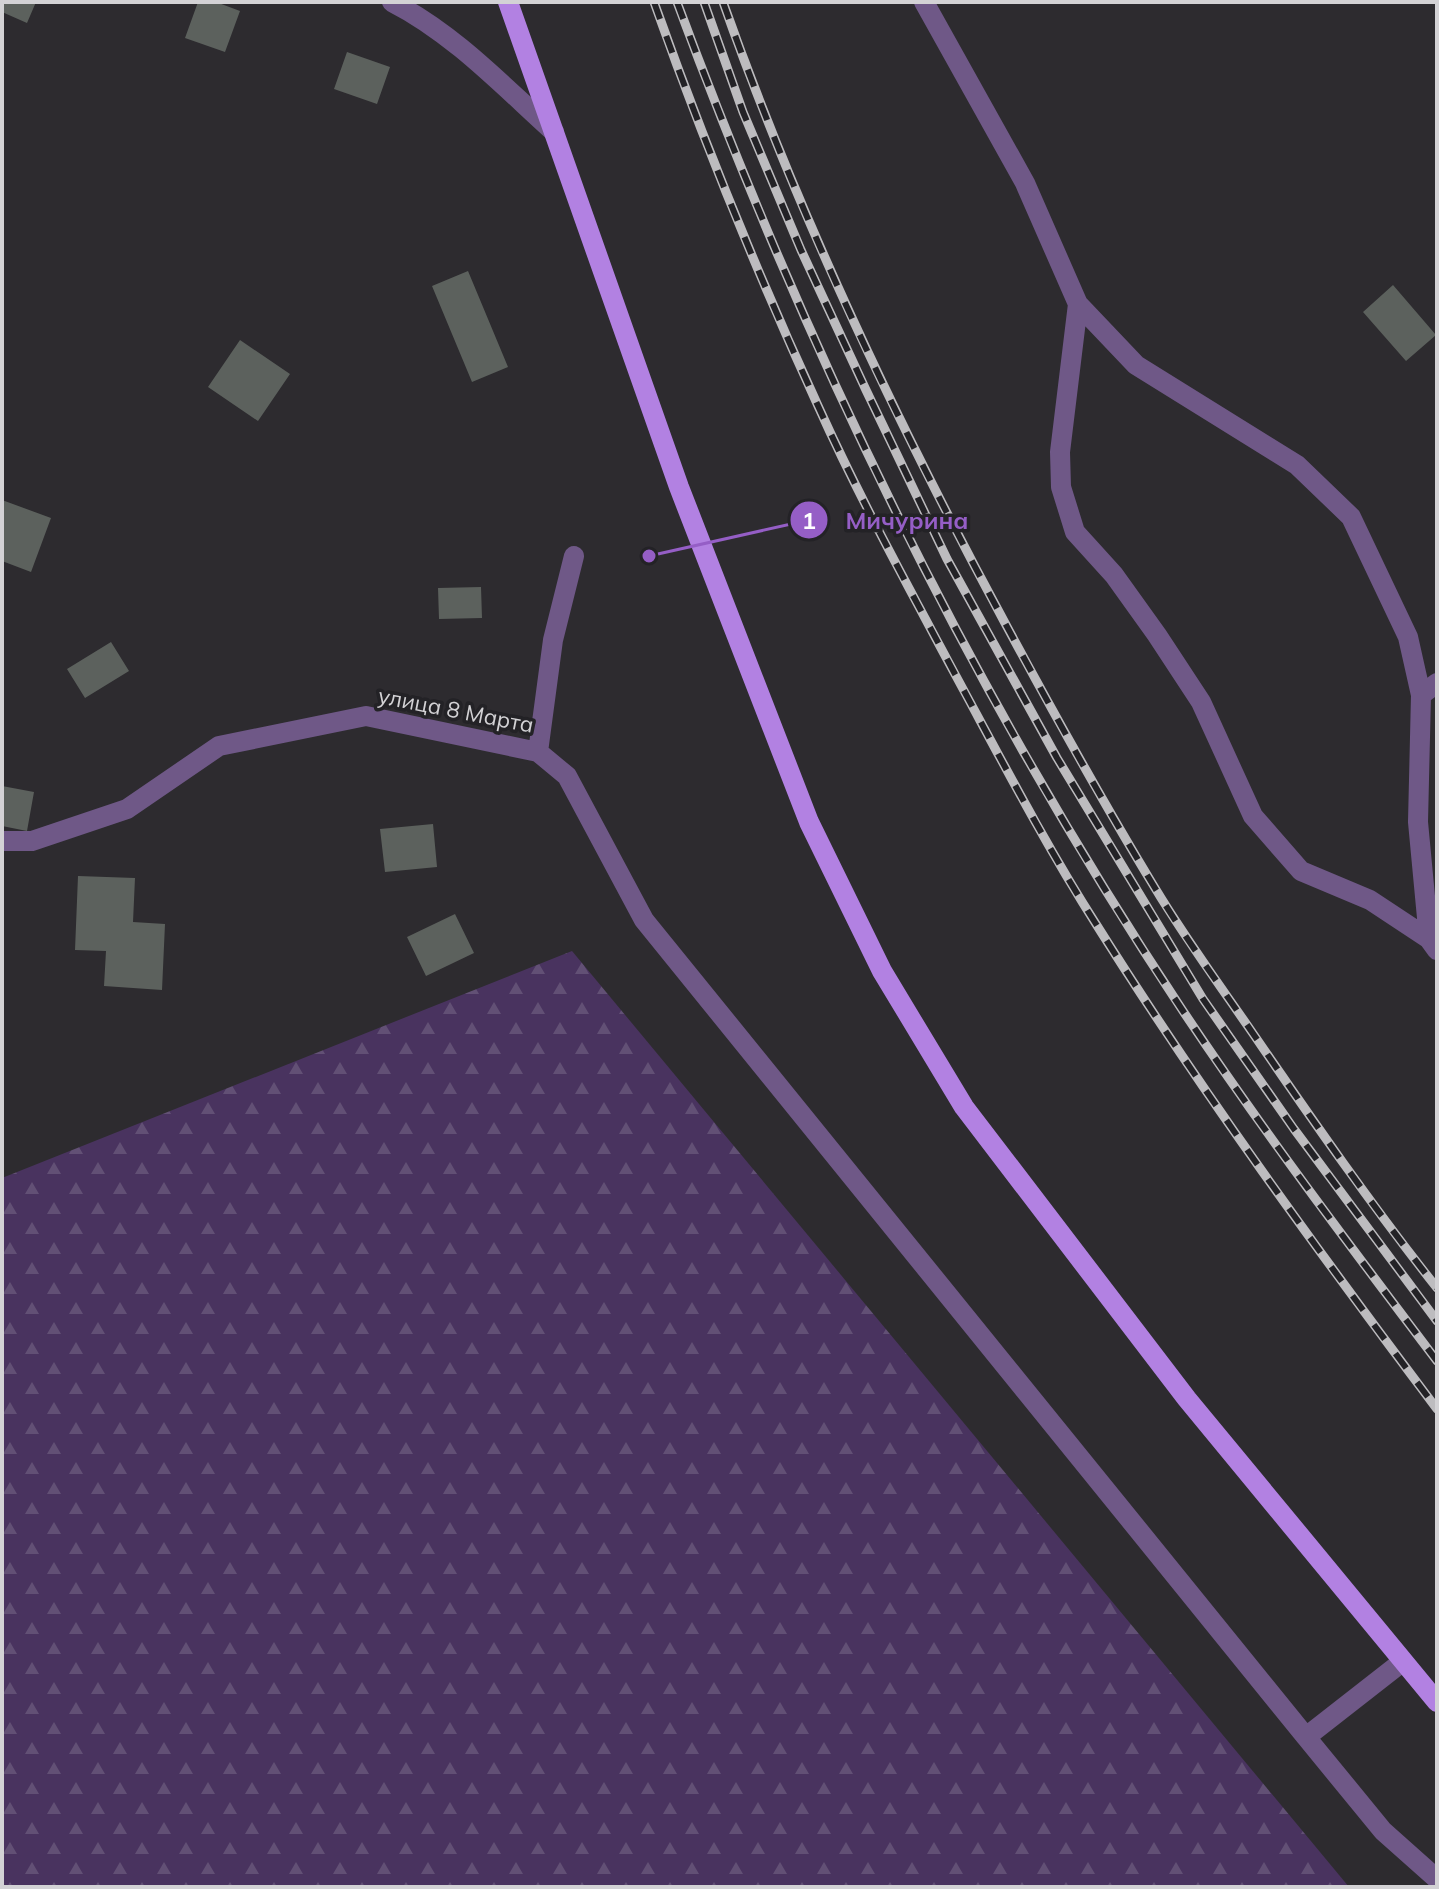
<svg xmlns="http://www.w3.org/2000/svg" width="1439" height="1889" font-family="Mulish,sans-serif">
<defs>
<pattern id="forest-firs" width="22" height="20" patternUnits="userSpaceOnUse" patternTransform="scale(2)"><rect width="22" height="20" fill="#49335f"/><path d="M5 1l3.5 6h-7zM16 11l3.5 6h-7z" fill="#625075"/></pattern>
</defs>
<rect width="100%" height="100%" fill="#2d2b2f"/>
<!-- forest -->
<path fill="url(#forest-firs)" d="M 572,951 L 1349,1887 L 2,1887 L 2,1178 Z"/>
<!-- building -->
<path fill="#5c615d" d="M 2,2 L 36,2 L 27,23 L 2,12 Z
M 198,2 L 216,2 L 240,11 L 225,52 L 185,38 Z
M 347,52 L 390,67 L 377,104 L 334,89 Z
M 468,271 L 508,367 L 472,382 L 432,286 Z
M 1393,285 L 1436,335 L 1406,361 L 1363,312 Z
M 240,340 L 290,374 L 258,421 L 208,387 Z
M 2,500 L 51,518 L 31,572 L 2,561 Z
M 481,587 L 482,618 L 439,619 L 438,588 Z
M 111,642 L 129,671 L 85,698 L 67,669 Z
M 2,786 L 34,792 L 27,831 L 2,826 Z
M 433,824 L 437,867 L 385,872 L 380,829 Z
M 78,876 L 135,878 L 133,922 L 165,924 L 162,990 L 104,986 L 106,951 L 75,950 Z
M 455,914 L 474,953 L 426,976 L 407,937 Z"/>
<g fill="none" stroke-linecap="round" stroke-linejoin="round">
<!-- minor -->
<path stroke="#6f5887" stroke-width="20" d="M 392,2 C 453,33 503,86 554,132
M 924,2 L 1025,183 L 1078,304 L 1136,365 L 1297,465 L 1351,517 L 1408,637 L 1421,695 L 1418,822 L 1429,939 L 1437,950
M 1078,304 L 1060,452 L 1061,487 L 1075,532 L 1114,575 L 1157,635 L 1201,702 L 1253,816 L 1301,871 L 1370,900 L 1429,939
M 1421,695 L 1437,683
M 538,752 L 567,776 L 644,920 L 1306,1737 L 1402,1662
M 2,841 L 32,841 L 127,809 L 219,746 L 366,716 L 538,752 L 553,640 L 574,556
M 1306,1737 L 1383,1831 L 1437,1879"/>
<!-- major -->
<path stroke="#b281e2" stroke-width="20" d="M 508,2 L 679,487 L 809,822 L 882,971 L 964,1107 L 1187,1399 L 1437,1702"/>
<!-- rail casing -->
<g stroke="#bdbcbf" stroke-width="9">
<path id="rail" d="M 654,2 C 703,140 758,275 819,408 C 860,499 909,588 956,676 C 1001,759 1045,844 1096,924 C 1201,1091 1318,1251 1437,1409
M 677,2 C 808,356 974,697 1183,1011 C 1263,1131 1350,1246 1437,1361
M 704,2 L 743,112 L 801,250 L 866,390 L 947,559 L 1057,758 L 1203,999 L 1294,1129 L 1437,1321
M 723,2 C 799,217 897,423 1005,623 C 1053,712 1102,801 1155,888 C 1185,938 1221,987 1254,1035 C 1313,1121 1372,1206 1437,1288"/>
</g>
<!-- rail -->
<use href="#rail" stroke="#232226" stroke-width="6" stroke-dasharray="18" stroke-linecap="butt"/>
</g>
<g text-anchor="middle" stroke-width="7" stroke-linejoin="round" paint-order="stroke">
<!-- street labels -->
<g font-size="22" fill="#d3d2d5" stroke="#232226">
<text transform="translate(456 710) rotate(11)" y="8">улица 8 Марта</text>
</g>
</g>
<!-- callouts -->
<path fill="none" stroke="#955ec6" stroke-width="3" d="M649 556L809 520"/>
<g fill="#955ec6" stroke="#232226" stroke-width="3">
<circle cx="649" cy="556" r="8"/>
<circle cx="809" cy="520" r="20"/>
</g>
<g font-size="24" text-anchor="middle" font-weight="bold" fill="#fff">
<text x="809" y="529">1</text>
</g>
<g font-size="24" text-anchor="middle" font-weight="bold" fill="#955ec6" stroke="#232226" stroke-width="7" stroke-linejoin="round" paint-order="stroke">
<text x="907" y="529">Мичурина</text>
</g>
<!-- border -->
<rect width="1439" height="1889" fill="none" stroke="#d3d2d5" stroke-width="8"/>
</svg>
